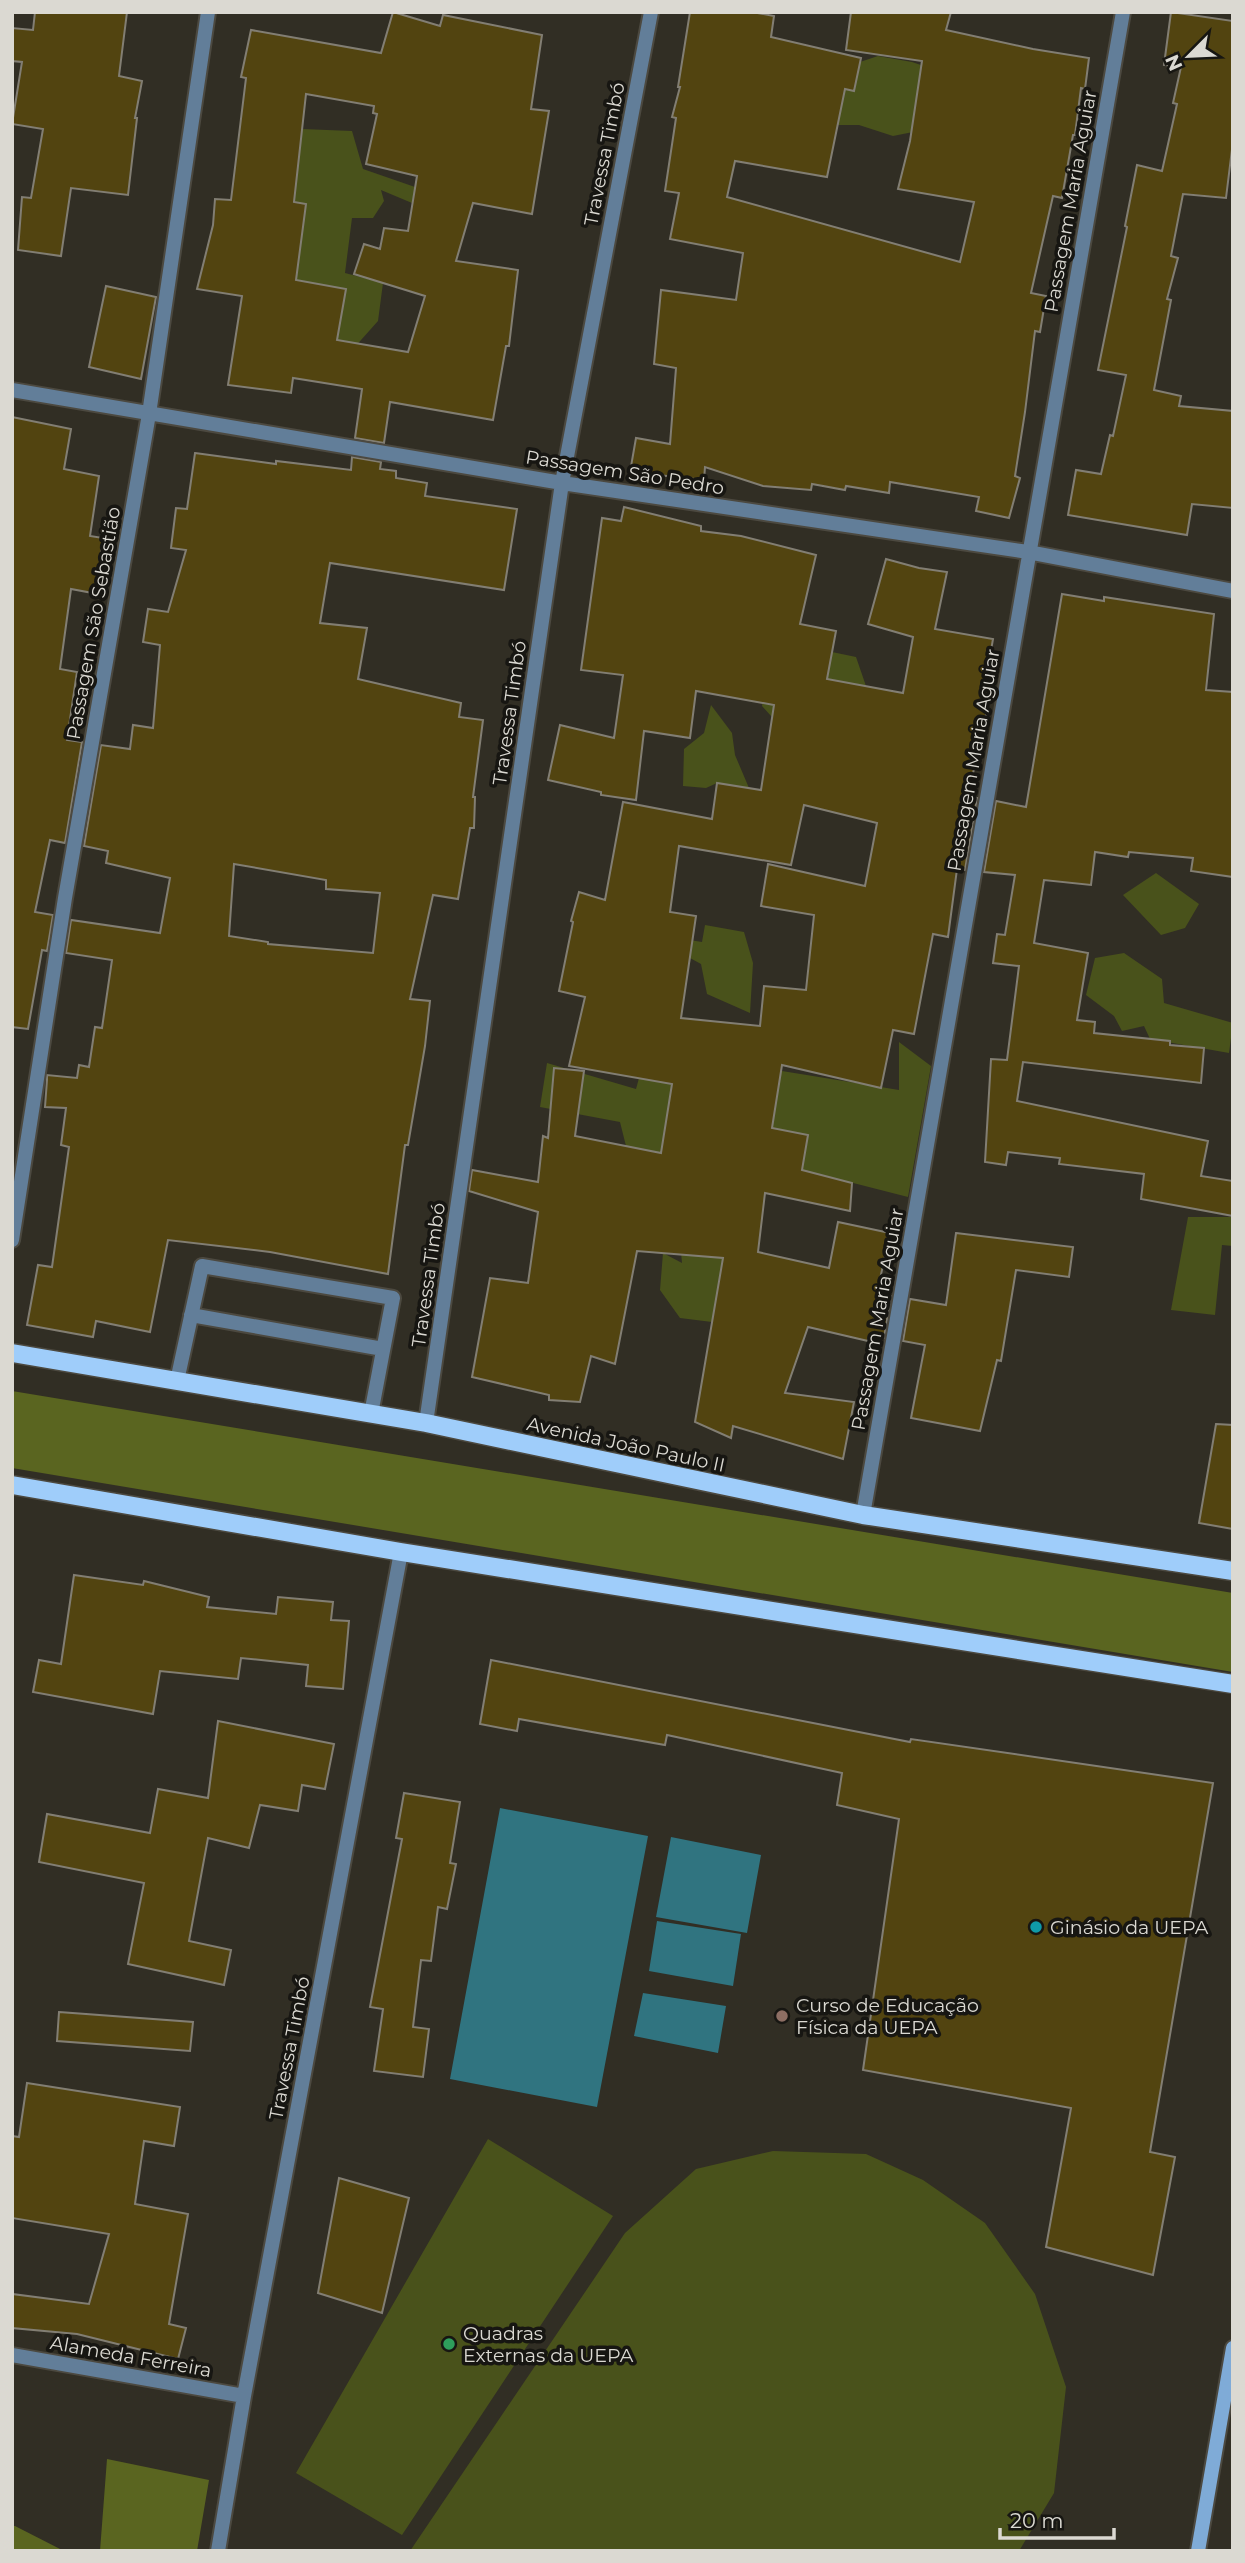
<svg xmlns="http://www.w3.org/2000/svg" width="1245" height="2563" font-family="Montserrat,sans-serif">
<rect width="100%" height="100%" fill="#312e24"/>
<!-- green -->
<path fill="#49521b" d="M 878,56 L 912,62 L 968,81 L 913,132 L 893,136 L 859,125 L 838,125 L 815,121 L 824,85 L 854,91 L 860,62 Z
M 302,129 L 352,131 L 363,169 L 415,187 L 412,203 L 381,190 L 384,201 L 373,218 L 352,218 L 345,273 L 383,283 L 378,321 L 353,349 L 329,345 L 283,280 L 264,200 Z
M 832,652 L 856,657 L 866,686 L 859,726 L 781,727 L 762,706 L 766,680 Z
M 711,705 L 732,733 L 735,755 L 749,788 L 717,783 L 706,788 L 683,786 L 684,749 L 704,733 Z
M 1156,873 L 1199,904 L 1185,928 L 1161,935 L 1123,895 Z
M 705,925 L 744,932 L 753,963 L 750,1013 L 707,994 L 701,964 L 690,958 L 650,950 L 652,934 L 702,942 Z
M 1124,953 L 1162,979 L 1164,1003 L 1233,1023 L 1229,1053 L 1150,1039 L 1144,1026 L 1122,1031 L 1114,1016 L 1086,995 L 1095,958 Z
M 899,1042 L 931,1066 L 908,1197 L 818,1174 L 716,1154 L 699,1160 L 626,1146 L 620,1122 L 540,1107 L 547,1063 L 636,1089 L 647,1049 L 899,1090 Z
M 1188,1217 L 1233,1217 L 1233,1246 L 1222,1245 L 1215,1315 L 1171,1310 Z
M 679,1230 L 724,1250 L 712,1322 L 680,1318 L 660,1290 L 663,1253 L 682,1263 Z
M 488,2139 L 613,2216 L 402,2535 L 296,2473 Z
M 773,2151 L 866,2154 L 923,2180 L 985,2223 L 1035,2294 L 1066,2387 L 1054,2493 L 1019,2551 L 410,2551 L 625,2233 L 696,2169 Z"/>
<!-- forest -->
<path fill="#5a6520" d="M 12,1391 L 1233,1593 L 1233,1672 L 12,1468 Z
M 107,2459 L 209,2480 L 197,2551 L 100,2551 Z
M 12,2526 L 15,2526 L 64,2551 L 12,2551 Z"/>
<!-- water -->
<path fill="#307480" d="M 500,1808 L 648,1836 L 597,2107 L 450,2079 Z
M 671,1837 L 761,1855 L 747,1933 L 656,1917 Z
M 657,1921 L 741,1934 L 733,1986 L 649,1971 Z
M 643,1993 L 726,2006 L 718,2053 L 634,2036 Z"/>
<!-- building -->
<path fill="#524410" stroke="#827e73" stroke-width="2" fill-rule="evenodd" d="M 35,12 L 127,12 L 119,76 L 142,81 L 135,118 L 137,118 L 128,195 L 71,188 L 61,256 L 18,250 L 22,197 L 31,198 L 43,129 L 12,124 L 22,62 L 12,61 L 12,28 L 33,30 Z
M 393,12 L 440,26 L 443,15 L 542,35 L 531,109 L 549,111 L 532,214 L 473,203 L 456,261 L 518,270 L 509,346 L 506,346 L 493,420 L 390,402 L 384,443 L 355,438 L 362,389 L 293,378 L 291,393 L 228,385 L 242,296 L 197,289 L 213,225 L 215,199 L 231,200 L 246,78 L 241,77 L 251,30 L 381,53 ZM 306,94 L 374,106 L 373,113 L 377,114 L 366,164 L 417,176 L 408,231 L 384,228 L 380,249 L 364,244 L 354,274 L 425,296 L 408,352 L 337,340 L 346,289 L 296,280 L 306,204 L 294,202 Z
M 690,12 L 752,12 L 774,16 L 771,37 L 861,58 L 854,91 L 845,89 L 827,177 L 735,161 L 727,197 L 960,262 L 974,202 L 898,189 L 910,141 L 922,61 L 846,50 L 851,12 L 951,12 L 946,30 L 1033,49 L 1089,58 L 1085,89 L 1081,88 L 1075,135 L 1073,135 L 1062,198 L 1053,196 L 1031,293 L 1046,296 L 1040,332 L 1035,331 L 1025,412 L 1015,476 L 1020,478 L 1009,518 L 976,511 L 979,497 L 890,482 L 889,493 L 846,486 L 845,490 L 812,484 L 811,490 L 763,486 L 705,467 L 704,480 L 630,472 L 636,438 L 670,444 L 676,368 L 654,364 L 661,290 L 736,300 L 743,253 L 670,239 L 679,193 L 665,191 L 676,118 L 672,117 L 680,87 L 678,87 Z
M 1171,12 L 1233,21 L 1233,141 L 1226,198 L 1183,194 L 1171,256 L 1178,258 L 1167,299 L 1171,300 L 1154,390 L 1181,396 L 1179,406 L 1233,411 L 1233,508 L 1192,504 L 1187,535 L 1068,515 L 1076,470 L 1101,474 L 1110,435 L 1113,436 L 1126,375 L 1098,370 L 1127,227 L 1125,226 L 1137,165 L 1162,171 L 1177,104 L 1173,103 L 1181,67 L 1164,65 Z
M 106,286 L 156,297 L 141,379 L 89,367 Z
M 12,417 L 71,429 L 64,469 L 99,476 L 90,536 L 103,538 L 100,561 L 104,562 L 98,594 L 71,589 L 60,669 L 77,672 L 67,740 L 82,742 L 65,843 L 50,840 L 35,912 L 53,915 L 47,951 L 42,950 L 28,1029 L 12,1027 Z
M 195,453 L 276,464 L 276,461 L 351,470 L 352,457 L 381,462 L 380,469 L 396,471 L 396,478 L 427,483 L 425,496 L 517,509 L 504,590 L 330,563 L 320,623 L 367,628 L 358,679 L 461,703 L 459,717 L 483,720 L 473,797 L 475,797 L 474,828 L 470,828 L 458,899 L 433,895 L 410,999 L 430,1001 L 425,1046 L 408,1145 L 405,1145 L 388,1274 L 270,1252 L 168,1240 L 150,1332 L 96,1321 L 93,1337 L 27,1325 L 38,1265 L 52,1267 L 69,1147 L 61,1145 L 66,1108 L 45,1107 L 47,1080 L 47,1075 L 77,1078 L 79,1065 L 89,1067 L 95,1027 L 102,1028 L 112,960 L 66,953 L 71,920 L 160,933 L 170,878 L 106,863 L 108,851 L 84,846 L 101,745 L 130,749 L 133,725 L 153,728 L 160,645 L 143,642 L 148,609 L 168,612 L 186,550 L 171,548 L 176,508 L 187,509 ZM 234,864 L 326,880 L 326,889 L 380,893 L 373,953 L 268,944 L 268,942 L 229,936 Z
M 624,507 L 701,526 L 701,531 L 741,536 L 816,555 L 800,624 L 836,631 L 827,679 L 903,693 L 913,637 L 868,624 L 886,559 L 919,568 L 947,572 L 935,629 L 993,639 L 984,691 L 991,692 L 968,796 L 977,798 L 965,870 L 957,869 L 948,937 L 933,934 L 914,1034 L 893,1030 L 881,1088 L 782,1065 L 772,1128 L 808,1135 L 802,1170 L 852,1183 L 850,1211 L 765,1193 L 758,1252 L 829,1268 L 838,1222 L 890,1233 L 877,1293 L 891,1296 L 884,1338 L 869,1336 L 868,1341 L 808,1327 L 785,1393 L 854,1402 L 843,1459 L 733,1426 L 731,1438 L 695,1422 L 723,1258 L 637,1251 L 615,1364 L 591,1356 L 580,1402 L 549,1400 L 549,1395 L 472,1377 L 490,1278 L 528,1283 L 538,1212 L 469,1191 L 472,1170 L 538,1182 L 543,1136 L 548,1138 L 554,1068 L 584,1071 L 575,1136 L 661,1153 L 672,1084 L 569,1066 L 585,997 L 559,991 L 573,922 L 571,921 L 579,892 L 605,900 L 623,802 L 712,819 L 717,783 L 761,790 L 774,705 L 696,691 L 690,738 L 644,731 L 636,800 L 601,795 L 601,792 L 548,780 L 560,725 L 614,738 L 623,675 L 581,670 L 602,518 L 621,521 ZM 804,805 L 877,823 L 865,886 L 768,864 L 761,906 L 814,915 L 806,990 L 764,986 L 760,1026 L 681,1018 L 696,916 L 670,912 L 679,846 L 791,865 Z
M 1062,594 L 1104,601 L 1104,597 L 1214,614 L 1206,690 L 1233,692 L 1233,877 L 1191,871 L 1193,858 L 1129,852 L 1128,857 L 1095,852 L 1091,885 L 1044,880 L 1034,943 L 1088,953 L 1077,1020 L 1095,1022 L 1094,1033 L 1170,1041 L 1170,1045 L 1204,1048 L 1201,1083 L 1023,1062 L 1017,1101 L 1208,1141 L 1201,1176 L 1233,1181 L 1233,1216 L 1141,1199 L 1144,1174 L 1059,1164 L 1060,1158 L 1008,1152 L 1006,1165 L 985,1162 L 991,1059 L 1007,1060 L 1019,966 L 993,963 L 997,934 L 1005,935 L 1015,875 L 984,872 L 996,801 L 1026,807 Z
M 956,1233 L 1073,1247 L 1069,1277 L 1016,1270 L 1001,1361 L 997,1360 L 980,1431 L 911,1418 L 925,1345 L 903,1341 L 910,1299 L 946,1305 Z
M 1216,1424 L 1233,1425 L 1233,1529 L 1199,1523 Z
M 74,1575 L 143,1585 L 144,1581 L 209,1597 L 207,1607 L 276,1614 L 278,1597 L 333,1602 L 331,1620 L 349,1621 L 343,1689 L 306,1686 L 308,1665 L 241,1658 L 238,1679 L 160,1671 L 153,1714 L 33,1692 L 39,1660 L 61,1664 Z
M 491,1660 L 910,1742 L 911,1739 L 1213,1783 L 1150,2152 L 1175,2157 L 1153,2275 L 1046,2247 L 1071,2108 L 863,2070 L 899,1819 L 837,1805 L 842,1773 L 667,1735 L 665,1745 L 519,1719 L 517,1731 L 480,1724 Z
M 218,1721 L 334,1744 L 325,1789 L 302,1785 L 298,1811 L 260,1805 L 249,1848 L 208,1838 L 189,1941 L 231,1950 L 224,1985 L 128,1964 L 144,1883 L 39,1862 L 47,1814 L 150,1833 L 158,1789 L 208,1798 Z
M 404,1793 L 460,1802 L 450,1863 L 456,1864 L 447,1909 L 438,1907 L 431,1961 L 421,1960 L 413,2027 L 429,2029 L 423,2077 L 374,2071 L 383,2009 L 370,2007 L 402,1839 L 396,1838 Z
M 59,2012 L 193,2022 L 190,2051 L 57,2041 Z
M 27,2083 L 180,2107 L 174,2146 L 144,2141 L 135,2204 L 188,2214 L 169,2324 L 186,2328 L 178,2359 L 77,2334 L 12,2328 L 12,2294 L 89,2304 L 109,2234 L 12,2218 L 12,2136 L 19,2137 Z
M 339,2178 L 409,2198 L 382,2313 L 318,2293 Z"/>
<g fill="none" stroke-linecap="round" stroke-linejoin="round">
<!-- lane casing -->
<g stroke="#4c4940" stroke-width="18">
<path id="lane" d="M 191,1315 L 383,1349
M 177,1381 L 202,1266 L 393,1298 L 371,1414"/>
</g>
<!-- street casing -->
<g stroke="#4c4940" stroke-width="18">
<path id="street" d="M 12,390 L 562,483 L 1028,552 L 1233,591
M 12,1240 L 65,898 L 149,414 L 208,12
M 426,1423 L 562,483 L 651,12
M 863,1515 L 1123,12
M 12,2355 L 244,2396
M 218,2551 L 244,2396 L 401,1552"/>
</g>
<!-- secondary casing -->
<g stroke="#4c4940" stroke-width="18">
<path id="secondary" d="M 1198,2551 L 1233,2348"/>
</g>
<!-- primary casing -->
<g stroke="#4c4940" stroke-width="21">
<path id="primary" d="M 12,1353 L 426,1423 L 863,1515 L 1233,1571
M 12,1485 L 401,1552 L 1233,1684"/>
</g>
<!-- lane -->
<use href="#lane" stroke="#627e99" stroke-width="14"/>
<!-- street -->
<use href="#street" stroke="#627e99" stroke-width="14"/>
<!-- secondary -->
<use href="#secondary" stroke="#7fabd7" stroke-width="14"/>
<!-- primary -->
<use href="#primary" stroke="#9fcdfa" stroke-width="18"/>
</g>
<!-- markers -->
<circle fill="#0f9aa8" stroke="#171612" stroke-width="2.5" cx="1036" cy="1927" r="7"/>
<circle fill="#8d6e63" stroke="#171612" stroke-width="2.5" cx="782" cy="2016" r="7"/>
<circle fill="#2e9e5b" stroke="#171612" stroke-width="2.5" cx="449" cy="2344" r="7"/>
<g text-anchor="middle" stroke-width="7" stroke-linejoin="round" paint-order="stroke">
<!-- street labels -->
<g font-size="19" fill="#dbd9d2" stroke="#171612">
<text transform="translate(604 154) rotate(-79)" y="7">Travessa Timbó</text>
<text transform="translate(1070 201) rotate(-80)" y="7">Passagem Maria Aguiar</text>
<text transform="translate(625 472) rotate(9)" y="7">Passagem São Pedro</text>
<text transform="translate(93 623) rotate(-80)" y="7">Passagem São Sebastião</text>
<text transform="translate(509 713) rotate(-82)" y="7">Travessa Timbó</text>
<text transform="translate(973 760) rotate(-80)" y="7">Passagem Maria Aguiar</text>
<text transform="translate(428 1275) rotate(-82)" y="7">Travessa Timbó</text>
<text transform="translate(877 1319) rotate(-80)" y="7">Passagem Maria Aguiar</text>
<text transform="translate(626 1444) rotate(12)" y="7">Avenida João Paulo II</text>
<text transform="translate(289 2048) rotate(-79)" y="7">Travessa Timbó</text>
<text transform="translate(131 2356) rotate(10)" y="7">Alameda Ferreira</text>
</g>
<!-- poi labels -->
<g font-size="19" fill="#dbd9d2" stroke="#171612" text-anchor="start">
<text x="1050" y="1934">Ginásio da UEPA</text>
<text x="796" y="2012">Curso de Educação<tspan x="796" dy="22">Física da UEPA</tspan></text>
<text x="463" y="2340">Quadras<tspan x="463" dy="22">Externas da UEPA</tspan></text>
</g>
</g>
<!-- border -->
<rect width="1245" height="2563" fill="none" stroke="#dbd9d2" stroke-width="28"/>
<!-- north arrow -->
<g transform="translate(1189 56) rotate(246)" stroke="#171612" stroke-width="5" paint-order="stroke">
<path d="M0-5L12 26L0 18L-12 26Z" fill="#dbd9d2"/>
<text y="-10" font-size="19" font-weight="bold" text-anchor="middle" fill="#dbd9d2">N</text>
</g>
<!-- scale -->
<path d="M1000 2528v10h114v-10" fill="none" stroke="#dbd9d2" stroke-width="3.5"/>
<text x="1010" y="2528" font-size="21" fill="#dbd9d2" stroke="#171612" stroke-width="5" paint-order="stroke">20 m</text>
</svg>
